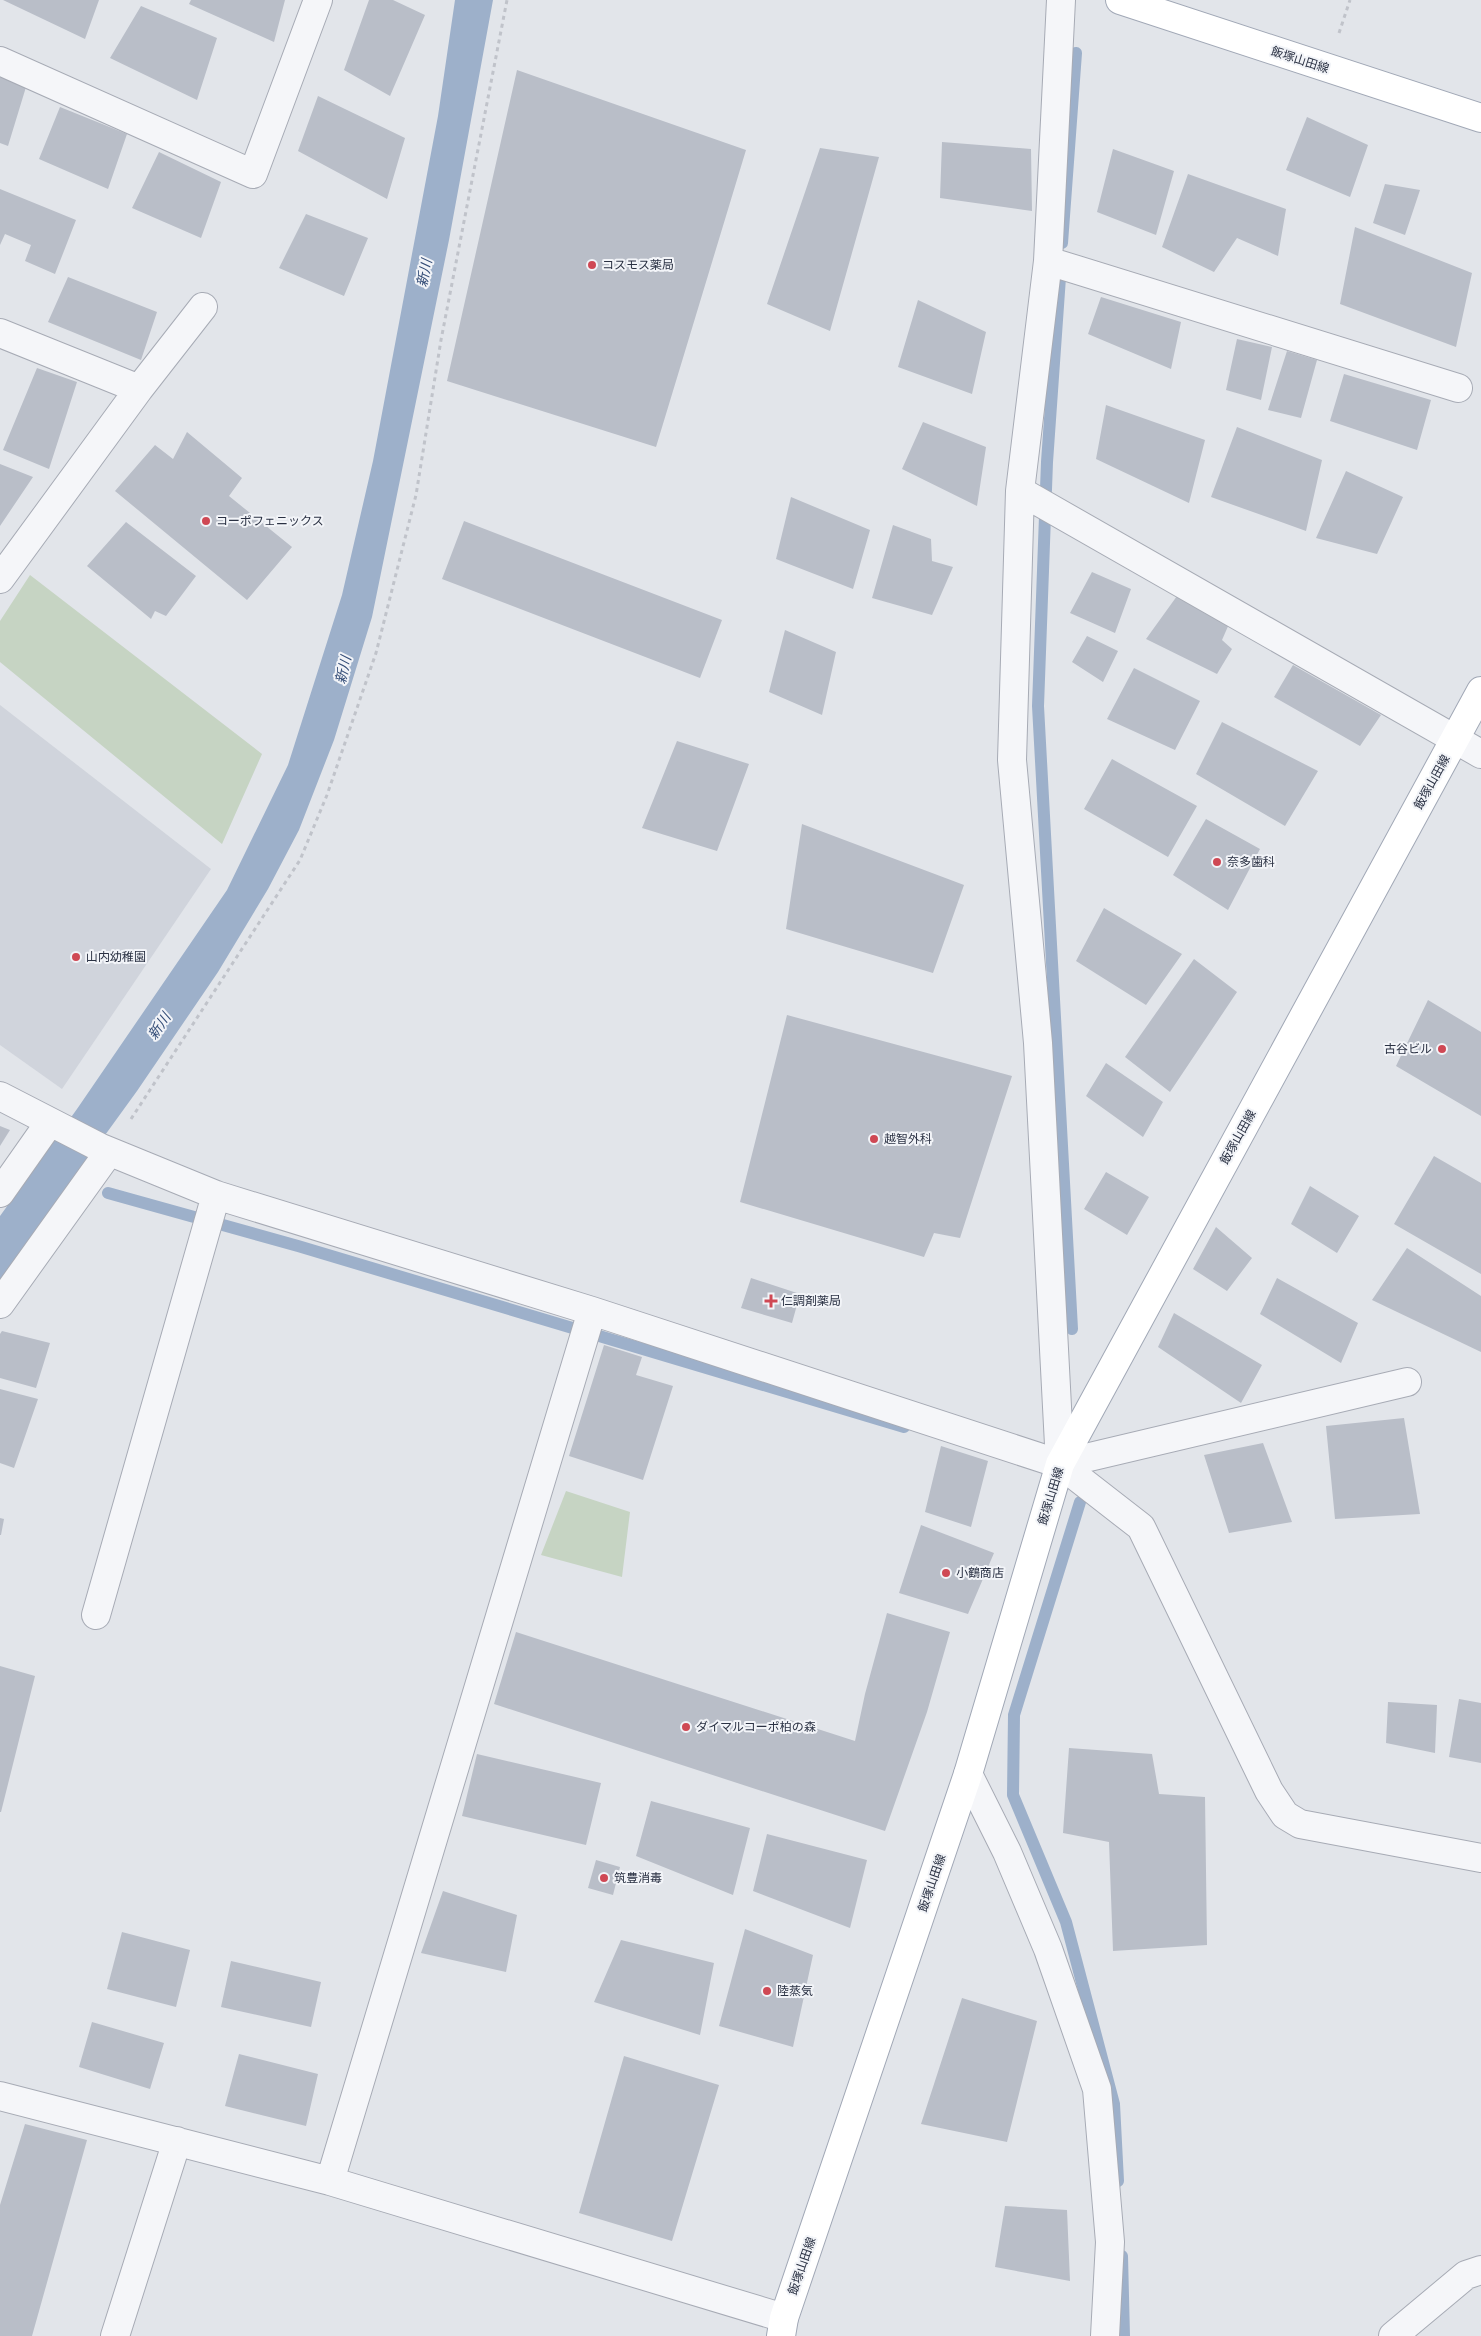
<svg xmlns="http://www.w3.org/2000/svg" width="1481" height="2336" font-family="Poppins,'Noto Sans JP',sans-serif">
<rect width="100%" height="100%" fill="#e2e5ea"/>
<!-- built -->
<path fill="#d0d4dc" d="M 0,705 L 211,869 L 62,1089 L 0,1045 Z"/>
<!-- green -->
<path fill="#c6d4c3" d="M 30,575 L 262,754 L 222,844 L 0,662 L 0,621 Z
M 566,1491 L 630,1512 L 622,1577 L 541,1555 Z"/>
<!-- water -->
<path fill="#9db0ca" d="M 455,0 L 493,0 L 449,240 L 372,617 L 334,740 L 299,830 L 268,889 L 218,972 L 137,1091 L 0,1280 L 0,1216 L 77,1109 L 227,890 L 288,765 L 342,595 L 373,461 L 438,116 Z"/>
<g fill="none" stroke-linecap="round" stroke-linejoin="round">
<!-- stream -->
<path stroke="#9db0ca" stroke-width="12" d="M 1062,243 L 1076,53
M 1061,263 L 1047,462 L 1038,706 L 1072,1329
M 108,1193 L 298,1246 L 904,1427
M 1080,1502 L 1014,1715 L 1013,1795 L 1066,1922 L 1114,2104 L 1118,2181
M 1122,2256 L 1124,2336"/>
</g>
<!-- building -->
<path fill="#b9bec8" d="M 3,0 L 99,0 L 85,39 Z
M 191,0 L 285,0 L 274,42 L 189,4 Z
M 369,0 L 393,0 L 425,15 L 390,96 L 344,70 Z
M 141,6 L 217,38 L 197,100 L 110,58 Z
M 517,70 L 746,150 L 656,447 L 447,381 Z
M 0,77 L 26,87 L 8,146 L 0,143 Z
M 318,96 L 405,138 L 387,199 L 298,151 Z
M 60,107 L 127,134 L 108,189 L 39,159 Z
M 1307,117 L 1368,145 L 1350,197 L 1286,170 Z
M 942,142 L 1031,149 L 1032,211 L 940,198 Z
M 820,148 L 879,157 L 830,331 L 767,304 Z
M 1113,149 L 1174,171 L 1156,235 L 1097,212 Z
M 159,152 L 221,182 L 201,238 L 132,208 Z
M 1188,174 L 1286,209 L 1278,256 L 1237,238 L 1214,272 L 1162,247 Z
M 1385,184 L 1420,190 L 1405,235 L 1373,223 Z
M 0,189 L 76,220 L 55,274 L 25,261 L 31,245 L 5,234 L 0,245 Z
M 306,214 L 368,238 L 344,296 L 279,268 Z
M 1355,227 L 1472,273 L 1456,347 L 1340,304 Z
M 68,277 L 157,312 L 141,360 L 48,322 Z
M 1101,297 L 1181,322 L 1171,369 L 1088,334 Z
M 918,300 L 986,332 L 972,394 L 898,367 Z
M 1237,339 L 1272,347 L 1261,400 L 1226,390 Z
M 1287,351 L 1317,360 L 1301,418 L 1268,410 Z
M 37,368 L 77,382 L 49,469 L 3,450 Z
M 1344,374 L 1431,400 L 1417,450 L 1330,421 Z
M 1106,405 L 1205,440 L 1189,503 L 1096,459 Z
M 923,422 L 986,447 L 977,506 L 902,469 Z
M 1237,427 L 1322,460 L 1306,531 L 1211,497 Z
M 187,432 L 242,478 L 229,496 L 292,547 L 247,600 L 115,491 L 155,445 L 173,459 Z
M 0,464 L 33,477 L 0,526 Z
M 1346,471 L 1403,497 L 1377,554 L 1316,538 Z
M 791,497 L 870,530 L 853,589 L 776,559 Z
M 464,521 L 722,620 L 700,678 L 442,579 Z
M 126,522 L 196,576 L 166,616 L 155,611 L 151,619 L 87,566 Z
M 893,525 L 931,539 L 932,561 L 953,567 L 932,615 L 872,598 Z
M 1092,572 L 1131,589 L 1115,633 L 1070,613 Z
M 1177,596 L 1229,624 L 1222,640 L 1232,649 L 1217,674 L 1146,639 Z
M 785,630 L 836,652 L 822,715 L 769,692 Z
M 1087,636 L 1118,651 L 1103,682 L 1072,662 Z
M 1293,665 L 1381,715 L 1360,746 L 1274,697 Z
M 1134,668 L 1200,701 L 1175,750 L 1107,719 Z
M 1222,722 L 1318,771 L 1285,826 L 1196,774 Z
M 677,741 L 749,764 L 717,851 L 642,828 Z
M 1112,759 L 1197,806 L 1168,857 L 1084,809 Z
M 1206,819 L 1260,849 L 1228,910 L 1173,875 Z
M 802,824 L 964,885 L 933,973 L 786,929 Z
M 1104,908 L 1182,954 L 1146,1005 L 1076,961 Z
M 1194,959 L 1237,992 L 1170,1092 L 1125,1057 Z
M 1428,1000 L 1481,1032 L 1481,1116 L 1396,1066 Z
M 787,1015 L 1012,1076 L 960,1238 L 934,1233 L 924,1257 L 740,1202 Z
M 1106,1063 L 1163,1102 L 1143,1137 L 1086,1096 Z
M 0,1126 L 10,1130 L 0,1146 Z
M 1434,1156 L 1481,1183 L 1481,1274 L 1394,1224 Z
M 1106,1172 L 1149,1197 L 1127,1235 L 1084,1209 Z
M 1310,1186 L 1359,1216 L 1337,1253 L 1291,1224 Z
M 1216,1227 L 1252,1258 L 1227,1291 L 1193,1269 Z
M 1407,1248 L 1481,1296 L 1481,1352 L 1372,1300 Z
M 751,1278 L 800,1294 L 792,1323 L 741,1308 Z
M 1277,1278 L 1358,1323 L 1341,1363 L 1260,1314 Z
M 1174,1313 L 1262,1365 L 1241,1403 L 1158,1347 Z
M 2,1331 L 50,1343 L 36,1388 L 0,1378 L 0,1334 Z
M 604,1345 L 642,1357 L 636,1375 L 673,1386 L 643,1480 L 569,1456 Z
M 0,1389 L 38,1399 L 14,1468 L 0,1463 Z
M 1404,1418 L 1420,1514 L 1335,1519 L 1326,1426 Z
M 1263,1443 L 1292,1522 L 1229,1533 L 1204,1455 Z
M 941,1446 L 988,1461 L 971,1527 L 925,1512 Z
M 0,1518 L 4,1519 L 1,1535 L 0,1535 Z
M 921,1525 L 994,1553 L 968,1614 L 899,1593 Z
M 887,1613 L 950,1632 L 927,1712 L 885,1831 L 494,1704 L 516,1632 L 855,1741 L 865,1694 Z
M 0,1666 L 35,1676 L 1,1812 L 0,1812 Z
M 1459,1699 L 1481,1703 L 1481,1763 L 1449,1757 Z
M 1388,1702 L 1437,1705 L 1435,1753 L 1386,1743 Z
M 1069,1748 L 1152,1754 L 1159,1794 L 1205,1797 L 1207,1945 L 1113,1951 L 1109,1842 L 1063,1833 Z
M 477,1754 L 601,1783 L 586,1845 L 462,1816 Z
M 651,1801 L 750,1828 L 733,1895 L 636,1856 Z
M 767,1834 L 867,1860 L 850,1928 L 753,1891 Z
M 596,1860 L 620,1867 L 613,1895 L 588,1888 Z
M 443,1891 L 517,1915 L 506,1972 L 421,1953 Z
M 745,1929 L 813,1955 L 793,2047 L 719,2026 Z
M 122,1932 L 190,1950 L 176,2007 L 107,1989 Z
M 621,1940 L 714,1963 L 700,2035 L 594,2002 Z
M 231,1961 L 321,1982 L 311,2027 L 221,2007 Z
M 962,1998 L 1037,2021 L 1007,2142 L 921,2124 Z
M 92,2022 L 164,2043 L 150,2089 L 79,2067 Z
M 239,2054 L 318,2074 L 306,2126 L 225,2106 Z
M 624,2056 L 719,2085 L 672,2241 L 579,2213 Z
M 25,2124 L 87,2140 L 32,2336 L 0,2336 L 0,2205 Z
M 1005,2206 L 1067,2210 L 1070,2281 L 995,2267 Z"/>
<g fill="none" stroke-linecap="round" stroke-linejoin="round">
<!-- minor casing -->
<g stroke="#a7abb5" stroke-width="30">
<path id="minor" d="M 0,61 L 253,174 L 318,0
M 1048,261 L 1458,388
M 0,333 L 139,389 L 203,307
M 1020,491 L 1481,754
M 0,579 L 139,389
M 0,1096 L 101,1148 L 216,1195 L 592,1311 L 1060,1464 L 1141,1527 L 1269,1791 L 1285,1815 L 1300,1824 L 1481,1858
M 0,1193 L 50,1122
M 0,1304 L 109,1152
M 1060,1464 L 1038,1043 L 1012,760 L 1020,491 L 1048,261 L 1061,0
M 1060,1464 L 1407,1382
M 96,1615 L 216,1195
M 968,1774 L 1007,1852 L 1048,1949 L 1097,2089 L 1110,2242 L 1105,2336
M 0,2096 L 330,2181 L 784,2318
M 330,2181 L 592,1311
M 115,2336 L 177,2141
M 1393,2336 L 1466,2275 L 1481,2270"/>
</g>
<!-- major casing -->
<g stroke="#a1a8b6" stroke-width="30">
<path id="major" d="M 1120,0 L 1481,118
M 781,2336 L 784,2318 L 968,1774 L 1060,1464 L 1481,691"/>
</g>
<!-- path -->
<path stroke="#c0c3ca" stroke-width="3" stroke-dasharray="4 4" stroke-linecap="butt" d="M 1339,33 L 1350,0
M 131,1119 L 300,860 L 327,795 L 376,653 L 416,495 L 441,340 L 507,0"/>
<!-- minor -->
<use href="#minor" stroke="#f5f6f9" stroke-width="28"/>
<!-- major -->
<use href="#major" stroke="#fff" stroke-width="28"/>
</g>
<!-- markers -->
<g fill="#cf4854" stroke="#f2f4f8" stroke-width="2">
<circle cx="592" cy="265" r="5"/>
<circle cx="206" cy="521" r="5"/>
<circle cx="1217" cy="862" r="5"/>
<circle cx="76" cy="957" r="5"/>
<circle cx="1442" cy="1049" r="5"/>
<circle cx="874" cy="1139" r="5"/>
<path d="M768.5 1293.5h5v5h5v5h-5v5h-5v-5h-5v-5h5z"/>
<circle cx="946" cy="1573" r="5"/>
<circle cx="686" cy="1727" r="5"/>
<circle cx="604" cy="1878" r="5"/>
<circle cx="767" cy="1991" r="5"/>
</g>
<g text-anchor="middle" stroke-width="4" stroke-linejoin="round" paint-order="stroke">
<!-- street labels -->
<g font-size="12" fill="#2a3143" stroke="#f2f4f8">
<text transform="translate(1300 60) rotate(18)" y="4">飯塚山田線</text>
<text transform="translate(1432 782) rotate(-61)" y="4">飯塚山田線</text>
<text transform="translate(1238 1137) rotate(-61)" y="4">飯塚山田線</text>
<text transform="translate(1051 1496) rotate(-73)" y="4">飯塚山田線</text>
<text transform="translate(932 1883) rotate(-71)" y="4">飯塚山田線</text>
<text transform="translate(802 2266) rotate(-71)" y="4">飯塚山田線</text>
</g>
<!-- poi labels -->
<g font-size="12" fill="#2a3143" stroke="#f2f4f8" text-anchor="start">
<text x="602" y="269">コスモス薬局</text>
<text x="216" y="525">コーポフェニックス</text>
<text x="1227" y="866">奈多歯科</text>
<text x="86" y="961">山内幼稚園</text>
<text x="1432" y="1053" text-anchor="end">古谷ビル</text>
<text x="884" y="1143">越智外科</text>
<text x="781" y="1305">仁調剤薬局</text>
<text x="956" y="1577">小鶴商店</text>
<text x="696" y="1731">ダイマルコーポ柏の森</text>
<text x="614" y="1882">筑豊消毒</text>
<text x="777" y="1995">陸蒸気</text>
</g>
<!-- water labels -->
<g font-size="14" font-style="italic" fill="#344d77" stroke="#f2f4f8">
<text transform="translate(424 273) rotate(-79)" y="5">新川</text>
<text transform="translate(343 670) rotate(-77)" y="5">新川</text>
<text transform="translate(159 1026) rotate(-56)" y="5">新川</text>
</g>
</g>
</svg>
